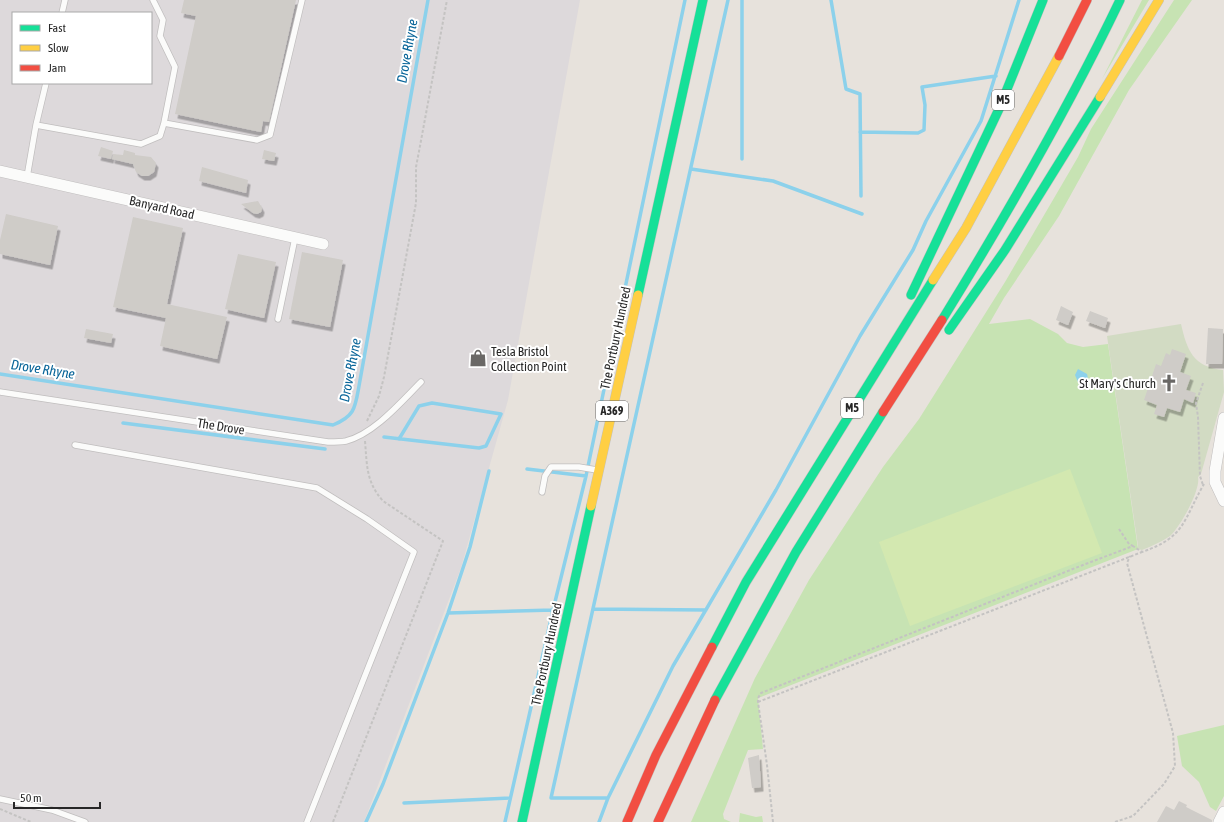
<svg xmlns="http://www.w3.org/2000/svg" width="1224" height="822" font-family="'Asap Condensed',sans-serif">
<defs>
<filter id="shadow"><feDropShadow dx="2.5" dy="4.5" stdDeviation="0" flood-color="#0004"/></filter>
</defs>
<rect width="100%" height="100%" fill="#e7e2dc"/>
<!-- industrial -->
<path fill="#ddd9db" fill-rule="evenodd" d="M 0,0 L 580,0 L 508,400 L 461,568 L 364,822 L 0,822 ZM 13,13 L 151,13 L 151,83 L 13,83 Z"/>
<!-- green -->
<path fill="#c7e3b3" d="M 1142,0 L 1149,0 L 1102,79 Z
M 1174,0 L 1192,0 L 1129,90 L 1059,216 L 1004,298 L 989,324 L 1030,319 L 1058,334 L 1067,343 L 1083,347 L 1108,344 L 1138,549 L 758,698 L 763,749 L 748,750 L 723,814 L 724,819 L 731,822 L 691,822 L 755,678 L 809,580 L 883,467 L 919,419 L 1005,282 L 1078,157 L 1091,129 Z
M 1224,725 L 1224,796 L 1216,811 L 1210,807 L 1199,782 L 1182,766 L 1177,736 Z
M 740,813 L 756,817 L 762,816 L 763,822 L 739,822 Z"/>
<!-- cemetery -->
<path fill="#d2dbc3" d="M 1181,324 C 1187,350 1193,367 1223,370 L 1224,392 L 1201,474 L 1198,477 C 1201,490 1180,527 1170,536 C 1161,542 1152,546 1142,550 L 1138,549 L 1138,546 L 1107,336 Z"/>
<!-- pitch -->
<path fill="#d3e8b0" d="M 1070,469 L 1102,553 L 910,626 L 879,542 Z"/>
<!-- water -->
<path fill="#8cd1eb" d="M 1078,369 L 1087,374 L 1089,383 L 1084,385 L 1078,382 L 1075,375 Z"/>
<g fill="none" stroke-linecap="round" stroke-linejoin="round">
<!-- stream -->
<path stroke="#8cd1eb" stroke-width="3.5" d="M 831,0 L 846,89 L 860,94 L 861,196
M 860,132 L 918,133 L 924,130 L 925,105 L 922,87 L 996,76
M 742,159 L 742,0
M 691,169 L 773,181 L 862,214
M 0,374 L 333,425 C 355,416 355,408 359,386 L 428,0
M 123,423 L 325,449
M 384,437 L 479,448 L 486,446 L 501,414 L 432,403 L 419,406 L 399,439
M 527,469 L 586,476
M 593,609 L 706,610
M 448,613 L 553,610
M 608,798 L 551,798 L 728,0
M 404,803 L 510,798
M 366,822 L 383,784 L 448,613 L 470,547 L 489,471
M 505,822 L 553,610 L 586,476 L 685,0
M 599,822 L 608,798 L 673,666 L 776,490 L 860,336 L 913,250 L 926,221 L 981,121 L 1019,0"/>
</g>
<!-- building -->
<path fill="#cfccc8" filter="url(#shadow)" d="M 184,0 L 296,0 L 269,122 L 263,121 L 261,132 L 175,114 L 196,16 L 181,13 Z
M 101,147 L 113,151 L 111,159 L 98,156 Z
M 124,150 L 135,153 L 135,155 L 151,157 L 156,163 L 154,172 L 148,176 L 142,176 L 136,172 L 133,164 L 112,159 L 113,154 L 123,155 Z
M 264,150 L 276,153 L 274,161 L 262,159 Z
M 202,167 L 248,180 L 246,193 L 199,181 Z
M 258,201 L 262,208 L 261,212 L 257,214 L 253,213 L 241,204 Z
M 6,214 L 58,226 L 50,265 L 0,254 L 0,240 Z
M 133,217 L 183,228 L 167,304 L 227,317 L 217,359 L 160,346 L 166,318 L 113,307 Z
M 302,252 L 343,260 L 330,327 L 289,319 Z
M 238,254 L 276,262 L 264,318 L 225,309 Z
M 1061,306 L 1073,312 L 1068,325 L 1056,320 Z
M 1090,311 L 1108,318 L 1105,328 L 1086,321 Z
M 1208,328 L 1223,329 L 1222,364 L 1206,364 Z
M 86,329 L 113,334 L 111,343 L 84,338 Z
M 1172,349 L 1186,354 L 1180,372 L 1191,376 L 1186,390 L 1196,393 L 1193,403 L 1184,399 L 1180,412 L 1167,408 L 1164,417 L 1154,414 L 1157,405 L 1144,400 L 1156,364 L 1161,366 L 1166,353 L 1170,355 Z
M 759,755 L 761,787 L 752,788 L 748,758 Z
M 1179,801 L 1187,805 L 1186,807 L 1212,820 L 1212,822 L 1157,822 L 1166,806 L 1174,810 Z"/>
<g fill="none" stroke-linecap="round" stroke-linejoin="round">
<!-- lane casing -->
<g stroke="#c0bebe" stroke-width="7">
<path id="lane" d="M 153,0 L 163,20 L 160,36 L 175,67 L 164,123 L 257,140 L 270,135 L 302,0
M 62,13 L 65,0
M 36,125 L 46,83
M 27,177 L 36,125 L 141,144 L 160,136 L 164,123
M 278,319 L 295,238
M 0,392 L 328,442 C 334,442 341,442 346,441 C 374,434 401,402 421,382
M 75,445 L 317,488 L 367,519 L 414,552 L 307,822
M 542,492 L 545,476 L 551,467 L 579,467 L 597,470
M 0,799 L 52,810 L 85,822"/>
</g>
<!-- street casing -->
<g stroke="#c0bebe" stroke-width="12">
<path id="street" d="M 0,171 L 323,244
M 1224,418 L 1215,471 L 1215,482 L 1224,501
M 1219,822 L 1224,812"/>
</g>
<!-- fast casing -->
<g stroke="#c3c1bf" stroke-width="10">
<path id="fast" d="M 638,295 L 703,0
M 911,295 L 999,109 L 1043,0
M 942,320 C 1006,216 1067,111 1120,0
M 949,330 L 1005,250 L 1100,97
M 712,647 L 746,582 L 933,280
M 715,700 L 796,552 L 883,412
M 522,822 L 591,506"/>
</g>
<!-- slow casing -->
<g stroke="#c3c1bf" stroke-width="10">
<path id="slow" d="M 1100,97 L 1159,0
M 933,280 L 966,228 L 1059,56
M 591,506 L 638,295"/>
</g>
<!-- jam casing -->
<g stroke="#c3c1bf" stroke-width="10">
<path id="jam" d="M 1059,56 L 1087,0
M 883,412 L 942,320
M 627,822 L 656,755 L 712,647
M 658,822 L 715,700"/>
</g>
<!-- path -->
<path stroke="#c4c3c2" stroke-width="2" stroke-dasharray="3 2" stroke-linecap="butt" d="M 1203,383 L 1196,403 L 1198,417 L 1200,476 L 1203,485
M 367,421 L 379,396 L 384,377 L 416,203 L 416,167 L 420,146 L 447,0
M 1119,529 L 1129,544 L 1133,546
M 758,702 L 1142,552
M 0,809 L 31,822
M 333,822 L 443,541 L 383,501 C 366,482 367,465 365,441
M 773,822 L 767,765 L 758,702 L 758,698 L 761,693 L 1083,565 L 1133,546 L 1142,552 C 1186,537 1183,520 1204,484
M 1115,822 L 1133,816 L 1164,784 L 1175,766 L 1173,733 L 1127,563 L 1130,556"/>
<!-- lane -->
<use href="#lane" stroke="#fbfbfa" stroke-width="5.5"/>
<!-- street -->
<use href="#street" stroke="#fbfbfa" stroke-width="11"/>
<!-- fast -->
<use href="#fast" stroke="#16e098" stroke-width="9"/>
<!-- slow -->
<use href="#slow" stroke="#ffcf43" stroke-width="9"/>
<!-- jam -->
<use href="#jam" stroke="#f24e42" stroke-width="9"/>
</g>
<!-- icons -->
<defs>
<g id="shop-bare" transform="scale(1.38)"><path d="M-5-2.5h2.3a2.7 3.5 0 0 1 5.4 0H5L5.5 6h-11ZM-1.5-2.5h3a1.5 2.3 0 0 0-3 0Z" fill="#6a6866" stroke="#fff" stroke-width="2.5" paint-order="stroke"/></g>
<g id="church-bare" transform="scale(1.38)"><path d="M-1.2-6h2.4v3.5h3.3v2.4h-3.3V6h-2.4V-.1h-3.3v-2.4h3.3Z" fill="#6a6866" stroke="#fff" stroke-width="2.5" paint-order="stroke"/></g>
</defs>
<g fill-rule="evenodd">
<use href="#shop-bare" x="478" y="358"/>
<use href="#church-bare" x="1169" y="383"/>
</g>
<g text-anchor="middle" stroke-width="4" stroke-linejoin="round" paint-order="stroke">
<!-- shield labels -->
<g fill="#fff" stroke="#686868" stroke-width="1">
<rect x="992" y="90" width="22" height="20" rx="3"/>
<rect x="841" y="398" width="22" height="20" rx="3"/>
<rect x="596" y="401" width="32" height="20" rx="3"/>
</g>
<g font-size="12" font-weight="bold" fill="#272727">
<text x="1003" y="104">M5</text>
<text x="852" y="412">M5</text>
<text x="612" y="415">A369</text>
</g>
<!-- street labels -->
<g font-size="13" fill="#272727" stroke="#fff">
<text transform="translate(162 207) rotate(13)" y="5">Banyard Road</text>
<text transform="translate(615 338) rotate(-78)" y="5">The Portbury Hundred</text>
<text transform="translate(221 426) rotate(9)" y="5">The Drove</text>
<text transform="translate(546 654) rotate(-78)" y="5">The Portbury Hundred</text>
</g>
<!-- poi labels -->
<g font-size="13" fill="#272727" stroke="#fff" text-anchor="start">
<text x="491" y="356">Tesla Bristol<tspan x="491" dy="15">Collection Point</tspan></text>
<text x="1156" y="388" text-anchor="end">St Mary's Church</text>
</g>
<!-- water labels -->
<g font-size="14" font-style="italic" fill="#096599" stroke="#fff">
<text transform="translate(407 51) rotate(-80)" y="5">Drove Rhyne</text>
<text transform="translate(43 369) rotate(9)" y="5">Drove Rhyne</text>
<text transform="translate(350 370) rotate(-79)" y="5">Drove Rhyne</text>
</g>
</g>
<!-- legend -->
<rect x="12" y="12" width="140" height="72" fill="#ffffff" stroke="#a9a9a9"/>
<rect x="20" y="25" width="20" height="6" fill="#16e098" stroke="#a9a9a9"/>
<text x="48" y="32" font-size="12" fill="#272727">Fast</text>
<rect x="20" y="45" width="20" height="6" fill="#ffcf43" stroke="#a9a9a9"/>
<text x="48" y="52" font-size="12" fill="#272727">Slow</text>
<rect x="20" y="65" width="20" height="6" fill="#f24e42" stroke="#a9a9a9"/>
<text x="48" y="72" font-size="12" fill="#272727">Jam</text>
<!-- scale -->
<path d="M14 802v6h86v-6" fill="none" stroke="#272727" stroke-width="2"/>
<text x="20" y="802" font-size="12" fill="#272727" stroke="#ffffff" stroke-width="3" paint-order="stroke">50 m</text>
</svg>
